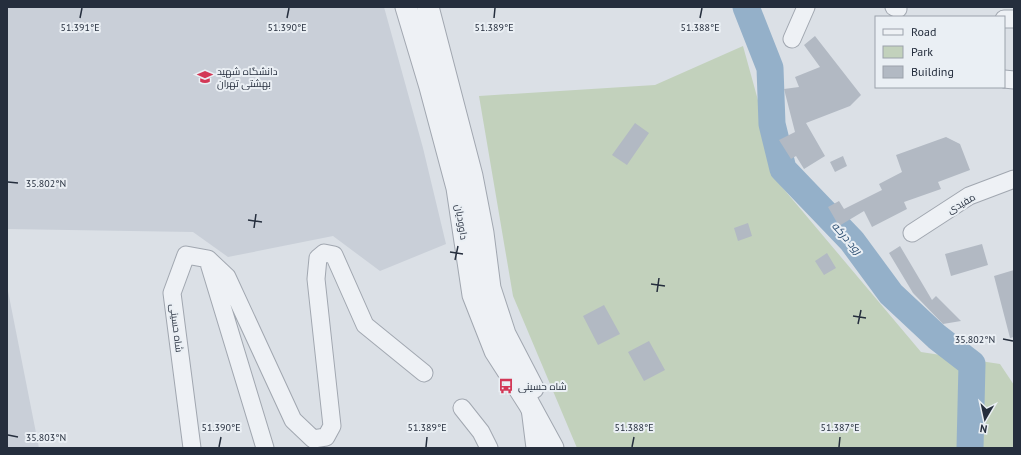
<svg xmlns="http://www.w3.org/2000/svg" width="1021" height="455" font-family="'PT Sans',Cairo,sans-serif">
<rect width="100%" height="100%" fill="#dbe0e6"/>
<!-- built -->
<path fill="#c9cfd8" d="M 7,7 L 384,7 L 423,148 L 446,244 L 380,271 L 333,236 L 228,257 L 193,232 L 7,229 Z
M 7,286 L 39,448 L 7,448 Z"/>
<!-- green -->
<path fill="#c2d1bc" d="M 743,46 L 782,187 L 921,352 L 1000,364 L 1014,385 L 1014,448 L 577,448 L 513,296 L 479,96 L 655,85 Z"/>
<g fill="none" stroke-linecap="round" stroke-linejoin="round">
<!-- river -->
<path stroke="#94b0c9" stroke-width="27" d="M 746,7 L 770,68 L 772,124 L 783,169 L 852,241 L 891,294 L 937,337 L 972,364 L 970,448"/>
</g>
<!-- building -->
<path fill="#b2b9c3" d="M 815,36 L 861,95 L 850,106 L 806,123 L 825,156 L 804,169 L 796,156 L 791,159 L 779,140 L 795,132 L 784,89 L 799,87 L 795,77 L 820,67 L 804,45 Z
M 635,123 L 649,133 L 627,165 L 612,155 Z
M 946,137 L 960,144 L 970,170 L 938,182 L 941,189 L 904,202 L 907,209 L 872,227 L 864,211 L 839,226 L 828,207 L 839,201 L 844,209 L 882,190 L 879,184 L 902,172 L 896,155 Z
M 843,156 L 847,166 L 835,172 L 830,162 Z
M 748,223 L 752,236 L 738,241 L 734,228 Z
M 982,244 L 988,265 L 951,276 L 945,254 Z
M 900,246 L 932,300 L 936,296 L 961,321 L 943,324 L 913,293 L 889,253 Z
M 827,253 L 836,268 L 824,275 L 815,261 Z
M 1014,270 L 1014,337 L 1010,338 L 994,276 Z
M 604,305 L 620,334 L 598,345 L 583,316 Z
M 649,341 L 665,370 L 644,381 L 628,352 Z"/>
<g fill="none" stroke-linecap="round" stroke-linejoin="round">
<!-- minor casing -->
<g stroke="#a1a7b0" stroke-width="19">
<path id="minor" d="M 894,7 L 898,9
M 1004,19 L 1014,19
M 792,39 L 806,7
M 1004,79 L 1014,80
M 912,233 L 969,196 L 1014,179
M 208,260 L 265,448
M 462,408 L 481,432 L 489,448
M 530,408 L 535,448
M 192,448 L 172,293 L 186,255 L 208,259 L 227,277 L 293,420 L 313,439 L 326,437 L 332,426 L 316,279 L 318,258 L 324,253 L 334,255 L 365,325 L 424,373"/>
</g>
<!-- tertiary casing -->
<g stroke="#a1a7b0" stroke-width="23">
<path id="tertiary" d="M 406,7 L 430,87 L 457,188 L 473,295 L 495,351 L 529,404 L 553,448
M 428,7 L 472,176 L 483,233 L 490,288 L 505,334 L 533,388"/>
</g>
<!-- minor -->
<use href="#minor" stroke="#eef1f5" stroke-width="17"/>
<!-- tertiary -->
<use href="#tertiary" stroke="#eef1f5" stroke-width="21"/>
</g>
<!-- ticks -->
<path fill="none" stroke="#252e3d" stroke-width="1.5" d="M 80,18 L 82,8M 287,18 L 289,8M 494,18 L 495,8M 700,18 L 702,8M 8,182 L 18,183M 248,220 L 262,222M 254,228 L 256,214M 450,252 L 463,254M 455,260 L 458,246M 651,284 L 665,286M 657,292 L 659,278M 853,316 L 866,318M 858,324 L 861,310M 1003,339 L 1013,341M 8,435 L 18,437M 219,447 L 221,437M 426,447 L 427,437M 632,447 L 634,437M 839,447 L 840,437"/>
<!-- icons -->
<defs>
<g id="university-bare" transform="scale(1.2)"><path d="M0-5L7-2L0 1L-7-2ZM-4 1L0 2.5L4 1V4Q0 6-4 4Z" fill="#d33856" stroke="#eaeff4" stroke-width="2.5" paint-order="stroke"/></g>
<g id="bus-bare" transform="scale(1.2)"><path d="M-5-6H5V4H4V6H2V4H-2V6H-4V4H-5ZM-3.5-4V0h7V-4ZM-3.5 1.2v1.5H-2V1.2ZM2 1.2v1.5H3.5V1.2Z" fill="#d33856" stroke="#eaeff4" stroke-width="2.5" paint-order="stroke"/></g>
</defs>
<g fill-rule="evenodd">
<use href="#university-bare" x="205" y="77"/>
<use href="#bus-bare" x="506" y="386"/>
</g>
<g text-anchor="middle" stroke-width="4" stroke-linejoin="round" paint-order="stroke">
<!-- poi labels -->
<g font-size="10" fill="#252e3d" stroke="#eaeff4" text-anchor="start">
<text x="217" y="75">دانشگاه شهید<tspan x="217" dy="12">بهشتی تهران</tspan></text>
<text x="518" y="390">شاه حسینی</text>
</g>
<!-- street labels -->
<g font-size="10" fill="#252e3d" stroke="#eaeff4">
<text transform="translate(961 203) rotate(-29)" y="4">مفیدی</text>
<text transform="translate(462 222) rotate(81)" y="4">داوودیان</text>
<text transform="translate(177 328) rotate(83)" y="4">شاه حسینی</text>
</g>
<!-- water labels -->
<g font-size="11" font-style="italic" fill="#2d4f72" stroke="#eaeff4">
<text transform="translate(847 238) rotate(49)" y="4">رود درکه</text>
</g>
</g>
<g font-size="10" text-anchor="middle" fill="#252e3d" stroke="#eaeff4" stroke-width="4" stroke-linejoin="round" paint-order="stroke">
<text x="80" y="31">51.391°E</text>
<text x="287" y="31">51.390°E</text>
<text x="494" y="31">51.389°E</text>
<text x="700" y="31">51.388°E</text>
<text x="46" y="187">35.802°N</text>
<text x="975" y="343">35.802°N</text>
<text x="221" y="431">51.390°E</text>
<text x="427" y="431">51.389°E</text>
<text x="634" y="431">51.388°E</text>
<text x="840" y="431">51.387°E</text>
<text x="46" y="441">35.803°N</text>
</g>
<!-- border -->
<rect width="1021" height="455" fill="none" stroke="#252e3d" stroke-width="16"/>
<!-- legend -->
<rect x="875" y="16" width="130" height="72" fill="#eaeff4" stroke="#9ba2ab"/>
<rect x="883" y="29" width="20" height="6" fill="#eef1f5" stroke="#9ba2ab"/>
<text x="911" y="36" font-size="12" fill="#252e3d">Road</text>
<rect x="883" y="46" width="20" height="12" fill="#c2d1bc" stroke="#9ba2ab"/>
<text x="911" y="56" font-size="12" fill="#252e3d">Park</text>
<rect x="883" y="66" width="20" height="12" fill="#b2b9c3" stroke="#9ba2ab"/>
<text x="911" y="76" font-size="12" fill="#252e3d">Building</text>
<!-- north arrow -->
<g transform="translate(985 419) rotate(189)" stroke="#eaeff4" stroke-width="3" paint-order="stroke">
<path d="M0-3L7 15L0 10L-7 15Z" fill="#252e3d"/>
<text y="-6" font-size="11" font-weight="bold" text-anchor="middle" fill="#252e3d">N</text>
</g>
</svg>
